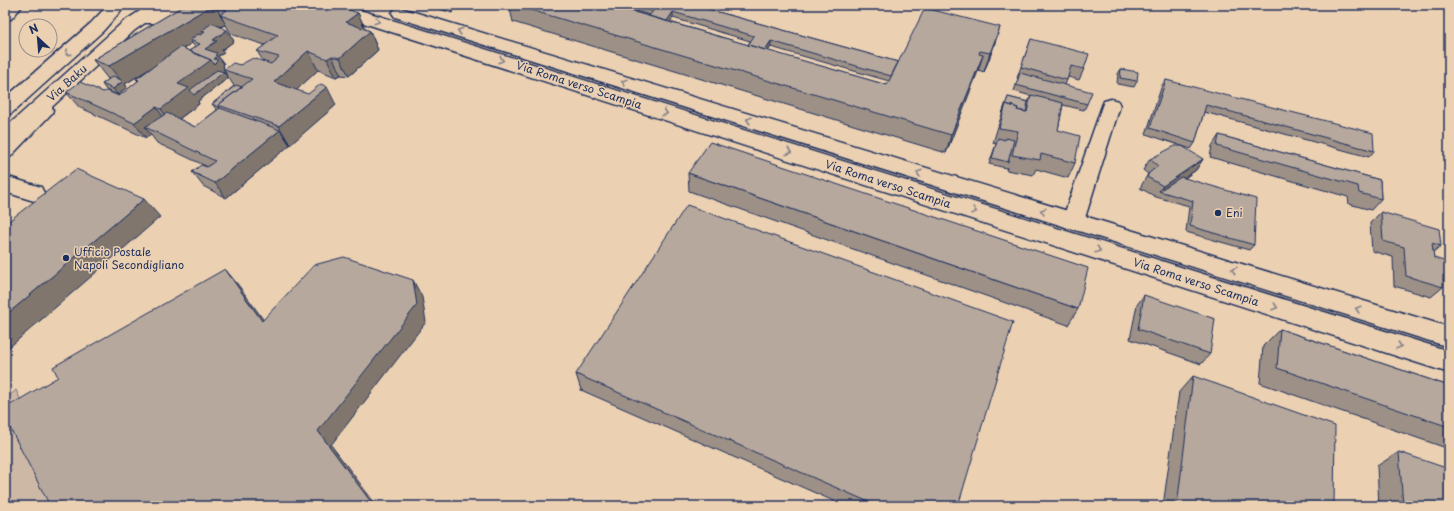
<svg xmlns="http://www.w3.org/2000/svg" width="1454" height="511" font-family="'Playpen Sans',sans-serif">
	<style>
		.green { fill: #cdb8a6; stroke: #747482 }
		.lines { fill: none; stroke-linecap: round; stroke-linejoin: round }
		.service-casing { stroke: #1b2f5e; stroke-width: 3 }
		.pedestrian-casing { stroke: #1b2f5e; stroke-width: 3 }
		.minor-casing { stroke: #1b2f5e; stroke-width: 3 }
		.secondary-casing { stroke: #1b2f5e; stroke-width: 3 }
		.primary-casing { stroke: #1b2f5e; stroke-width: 3 }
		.service { fill: #ebd0b2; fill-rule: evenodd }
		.pedestrian { fill: #ebd0b2; fill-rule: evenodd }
		.minor { fill: #ebd0b2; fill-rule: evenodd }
		.secondary { fill: #ebd0b2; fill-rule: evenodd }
		.primary { fill: #ebd0b2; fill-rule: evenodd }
		.wall { fill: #9d9087; stroke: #1b2f5e; fill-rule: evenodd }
		.shaded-wall { fill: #80766e; stroke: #1b2f5e }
		.building { fill: #b7a89d; stroke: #1b2f5e }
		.oneway { stroke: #838088 }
		.poi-dot { fill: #1b2f5e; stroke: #ebd0b2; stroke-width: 1.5 }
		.labels { text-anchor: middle; stroke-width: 3; stroke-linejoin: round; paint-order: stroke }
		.street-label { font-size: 11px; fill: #1b2f5e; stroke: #ebd0b2 }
		.poi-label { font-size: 11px; fill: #1b2f5e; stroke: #ebd0b2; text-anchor: start }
	</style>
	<rect width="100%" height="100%" fill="#ebd0b2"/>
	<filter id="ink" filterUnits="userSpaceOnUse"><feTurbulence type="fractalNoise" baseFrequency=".025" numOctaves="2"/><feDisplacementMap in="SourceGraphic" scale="8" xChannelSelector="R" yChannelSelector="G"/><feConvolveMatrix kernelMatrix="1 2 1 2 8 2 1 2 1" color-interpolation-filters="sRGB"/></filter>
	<g filter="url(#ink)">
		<!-- green -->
		<path class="green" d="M16 390 70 506H5V400Z"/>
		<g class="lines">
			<defs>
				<path id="service" d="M47 106 52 107 53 110 52 113 10 157 5 159V146L42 107Z"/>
				<path id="pedestrian" d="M5 176 41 187 44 193 41 199 34 201 5 192Z"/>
				<path id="minor" d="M5 5H23L11 19 5 20Z
					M1111 99 1118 101 1120 106 1084 221 1081 227 1073 229 1065 227 1062 221 1102 106 1104 101Z"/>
				<path id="secondary" d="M108 5H126L103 31 12 113 5 115V98L91 23Z
					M149 5H195L193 9 155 23H145L135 30 12 144 5 146V128L123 22Z"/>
				<path id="primary" d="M318 5H344L1449 351V373L320 9Z
					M401 8 1449 327V347L395 17 392 13 395 9Z"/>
			</defs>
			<!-- service casing -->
			<use href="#service" class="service-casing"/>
			<!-- pedestrian casing -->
			<use href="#pedestrian" class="pedestrian-casing"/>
			<!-- minor casing -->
			<use href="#minor" class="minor-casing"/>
			<!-- secondary casing -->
			<use href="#secondary" class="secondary-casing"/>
			<!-- primary casing -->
			<use href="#primary" class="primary-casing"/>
			<!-- service -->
			<use href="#service" class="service"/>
			<!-- pedestrian -->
			<use href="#pedestrian" class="pedestrian"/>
			<!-- minor -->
			<use href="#minor" class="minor"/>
			<!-- secondary -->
			<use href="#secondary" class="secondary"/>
			<!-- primary -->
			<use href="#primary" class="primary"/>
		</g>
		<!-- wall -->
		<path class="wall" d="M185 5 358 13 365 29 370 31 378 50 349 76 341 75 336 77 318 70 296 90 336 105 226 198 203 186 192 172 208 167 157 143 151 135 146 138 79 107 66 92H103L119 96 138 81 136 79 152 68 125 84 127 87 118 95 106 90 102 84 109 79H108L93 60ZM226 25 231 34 265 45 257 51 263 61 240 65 224 69 223 68 224 67 223 65 224 64 218 56 224 53 222 50 234 41 220 27ZM192 43 195 47 189 51 183 48ZM224 72H225L234 86 212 104 217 110 195 127 179 119 199 104 198 101 228 78Z
			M427 5H460L452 13Z
			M509 5H610L649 16 650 15 613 5H693L898 62 994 46 984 72 978 70 946 153 513 22ZM673 18 750 41 748 45 670 22ZM771 47 889 81 887 85 768 51Z
			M1031 39 1084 69 1079 80 1068 77 1065 85 1087 104 1084 110 1063 105 1058 130 1075 163 1068 178 1036 169 1033 175 1006 170 1007 167 1006 168 989 164 996 144 993 143 1000 120 1008 97 1028 102 1031 96 1014 91 1018 79 1017 78Z
			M1121 69 1137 81 1134 87 1117 84 1118 74Z
			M1166 80 1374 151 1369 157 1204 112 1195 143 1191 149 1146 134 1162 85Z
			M1219 135 1380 180 1381 199 1371 210 1349 204 1348 197 1210 157 1212 146Z
			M1150 159H1203L1196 170 1185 178 1254 245 1249 250 1186 232 1189 206 1156 197 1140 188 1148 174 1143 170Z
			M688 173 1078 309 1068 325 689 191Z
			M1381 212 1441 246 1433 252 1434 258 1448 276 1443 281V287L1431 297 1394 286 1393 257 1372 251 1370 223Z
			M1144 295 1210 354 1201 364 1130 339 1137 305Z
			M1280 329 1449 386V449L1260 383 1263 346Z
			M576 374 958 506H845L581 390Z
			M1193 376 1334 506H1163L1179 392Z
			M1399 452 1449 506H1379L1377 466Z"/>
		<!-- shaded-wall -->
		<path class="shaded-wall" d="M449 5H460L452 13Z
			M216 7 226 25 218 27 205 32 201 31 204 36 190 40 192 43 125 84 127 87 118 95 113 89 122 82 109 66 206 9Z
			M673 12V18L666 28V22Z
			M358 13 366 31 346 22Z
			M1000 27 994 46 984 72 990 53Z
			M227 30 234 41 222 50 224 53 218 56 224 64 223 65 224 67 223 68 225 72H224L228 78 198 101 199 104 172 124 161 109 178 84 205 49 213 40Z
			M370 31 378 50 349 76 340 58Z
			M771 41V47L764 56 765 51Z
			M308 51 318 70 285 101 274 82Z
			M983 55 977 74 946 153 951 135Z
			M332 56 341 75 336 77 327 59Z
			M327 87 336 105 290 145 279 126Z
			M156 107 167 122 145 127 151 135 146 138 134 123Z
			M280 130 290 145 226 198 215 183Z
			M1203 159 1196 170 1163 192 1159 191 1163 186Z
			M144 199 160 217 5 351V316Z
			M225 269 239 286 276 337 262 321Z
			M413 280 422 297 426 322 331 445 377 506H374L318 431Z"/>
		<!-- building -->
		<path class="building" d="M185 5H297L300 6 301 5H335L358 13 346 22 370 31 340 58 332 56 327 59 308 51 274 82 308 94 321 84 327 87 279 126 218 105 252 79 224 70 233 63 240 65 253 58 271 64 279 57 257 51 278 35 220 15 227 10 216 7 206 9 109 66 93 60Z
			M514 5H610L887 85 925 8 1000 27 990 53 980 51 979 54 983 55 951 135Z
			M633 5H693L898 62 891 76 771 41 765 50 748 45 754 36 673 12 667 21 649 16 653 11Z
			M212 23 227 30 213 40 217 41 205 49 217 53 215 55 217 56 214 59 218 60 214 64 211 60 189 51 200 44 190 40 198 34 201 35 205 32 201 31Z
			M1031 39 1089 54 1084 69 1071 66 1067 80 1021 67Z
			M180 47 211 60 178 84 189 88 161 109 156 107 134 123 66 92 80 82 103 92 107 91 119 96 139 80 136 79Z
			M1121 69 1138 72 1137 81 1120 78Z
			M217 70 224 72 194 95 190 90Z
			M1020 73 1092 92 1087 104 1016 85Z
			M113 76 123 81 113 89 102 84Z
			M1166 80 1373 133 1374 151 1206 105 1195 143 1150 128Z
			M236 85 242 87 218 105 220 108 280 130 215 183 192 172 201 165 207 167 215 161 145 127 167 113 195 127 220 108 212 104Z
			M1031 95 1063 103 1058 130 1080 136 1075 163 1041 154 1040 160 1012 155 1018 131 999 128 1006 104 1018 108 1017 110 1027 112Z
			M1008 97 1028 102 1026 112 1017 110 1018 108 1006 104 1002 114Z
			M1219 135 1380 180 1381 199 1359 193 1358 186 1217 146Z
			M998 138 1005 140 1006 138 1014 140 1008 162 992 158Z
			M710 142 1088 268 1078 309 688 173Z
			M1175 146H1182L1203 159 1163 186 1147 177 1149 173 1158 166 1150 159Z
			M76 169 144 199 5 316V224Z
			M1181 177 1256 199 1254 245 1190 226 1193 201 1159 191Z
			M687 205 1013 322 958 506H878L576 374Z
			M1381 212 1439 229 1441 246 1432 243 1434 258 1447 262 1448 276 1443 275V287L1406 276 1404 247 1383 241Z
			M344 257 413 280 417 305 318 431 374 506H50L5 418V408L58 377 53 367 225 269 262 321 314 265Z
			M1144 295 1215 319 1210 354 1138 329Z
			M1280 329 1449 386V427L1277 368Z
			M1193 376 1335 426 1334 506H1177Z
			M1399 452 1449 469V506H1403Z"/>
		<!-- one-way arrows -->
		<defs><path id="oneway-chevron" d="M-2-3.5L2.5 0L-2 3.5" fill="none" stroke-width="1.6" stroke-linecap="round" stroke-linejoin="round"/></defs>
		<g class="oneway">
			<use href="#oneway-chevron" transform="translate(377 21) rotate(18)"/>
			<use href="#oneway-chevron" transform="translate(460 31) rotate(-163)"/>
			<use href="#oneway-chevron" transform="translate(68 53) rotate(139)"/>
			<use href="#oneway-chevron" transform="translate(501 60) rotate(18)"/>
			<use href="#oneway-chevron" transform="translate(624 82) rotate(-163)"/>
			<use href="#oneway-chevron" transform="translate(665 113) rotate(18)"/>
			<use href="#oneway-chevron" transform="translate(749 120) rotate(-163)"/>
			<use href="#oneway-chevron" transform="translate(789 152) rotate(18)"/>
			<use href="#oneway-chevron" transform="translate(919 173) rotate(-163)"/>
			<use href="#oneway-chevron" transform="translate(974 211) rotate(18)"/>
			<use href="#oneway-chevron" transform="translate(1043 211) rotate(-163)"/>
			<use href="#oneway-chevron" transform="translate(1098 250) rotate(18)"/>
			<use href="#oneway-chevron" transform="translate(1234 270) rotate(-163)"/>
			<use href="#oneway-chevron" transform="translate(1275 307) rotate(18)"/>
			<use href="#oneway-chevron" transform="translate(1358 309) rotate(-163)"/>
			<use href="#oneway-chevron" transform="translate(1399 346) rotate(18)"/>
		</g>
	</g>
	<!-- markers -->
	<g class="poi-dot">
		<circle cx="1218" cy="213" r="4"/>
		<circle cx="66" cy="258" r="4"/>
	</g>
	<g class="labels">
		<!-- street labels -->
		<g class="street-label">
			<text transform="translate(67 83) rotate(-42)" y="4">Via Baku</text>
			<text transform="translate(579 85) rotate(18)" y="4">Via Roma verso Scampia</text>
			<text transform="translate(888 184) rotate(18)" y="4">Via Roma verso Scampia</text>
			<text transform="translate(1196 282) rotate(18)" y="4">Via Roma verso Scampia</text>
		</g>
		<!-- poi labels -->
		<g class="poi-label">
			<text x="1226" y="217">Eni</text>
			<text x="74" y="256">Ufficio Postale<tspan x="74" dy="13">Napoli Secondigliano</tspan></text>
		</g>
	</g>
	<!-- margin -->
	<rect width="1454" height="511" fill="none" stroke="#ebd0b2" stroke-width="20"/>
	<rect x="10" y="10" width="1434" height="491" fill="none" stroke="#1b2f5e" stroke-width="1.5" filter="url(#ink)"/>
	<!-- north arrow -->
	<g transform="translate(38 38) rotate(334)"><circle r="19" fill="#ebd0b2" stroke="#989090"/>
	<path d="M0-3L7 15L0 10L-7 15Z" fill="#1b2f5e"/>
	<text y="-6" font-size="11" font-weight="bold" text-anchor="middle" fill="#1b2f5e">N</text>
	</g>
</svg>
